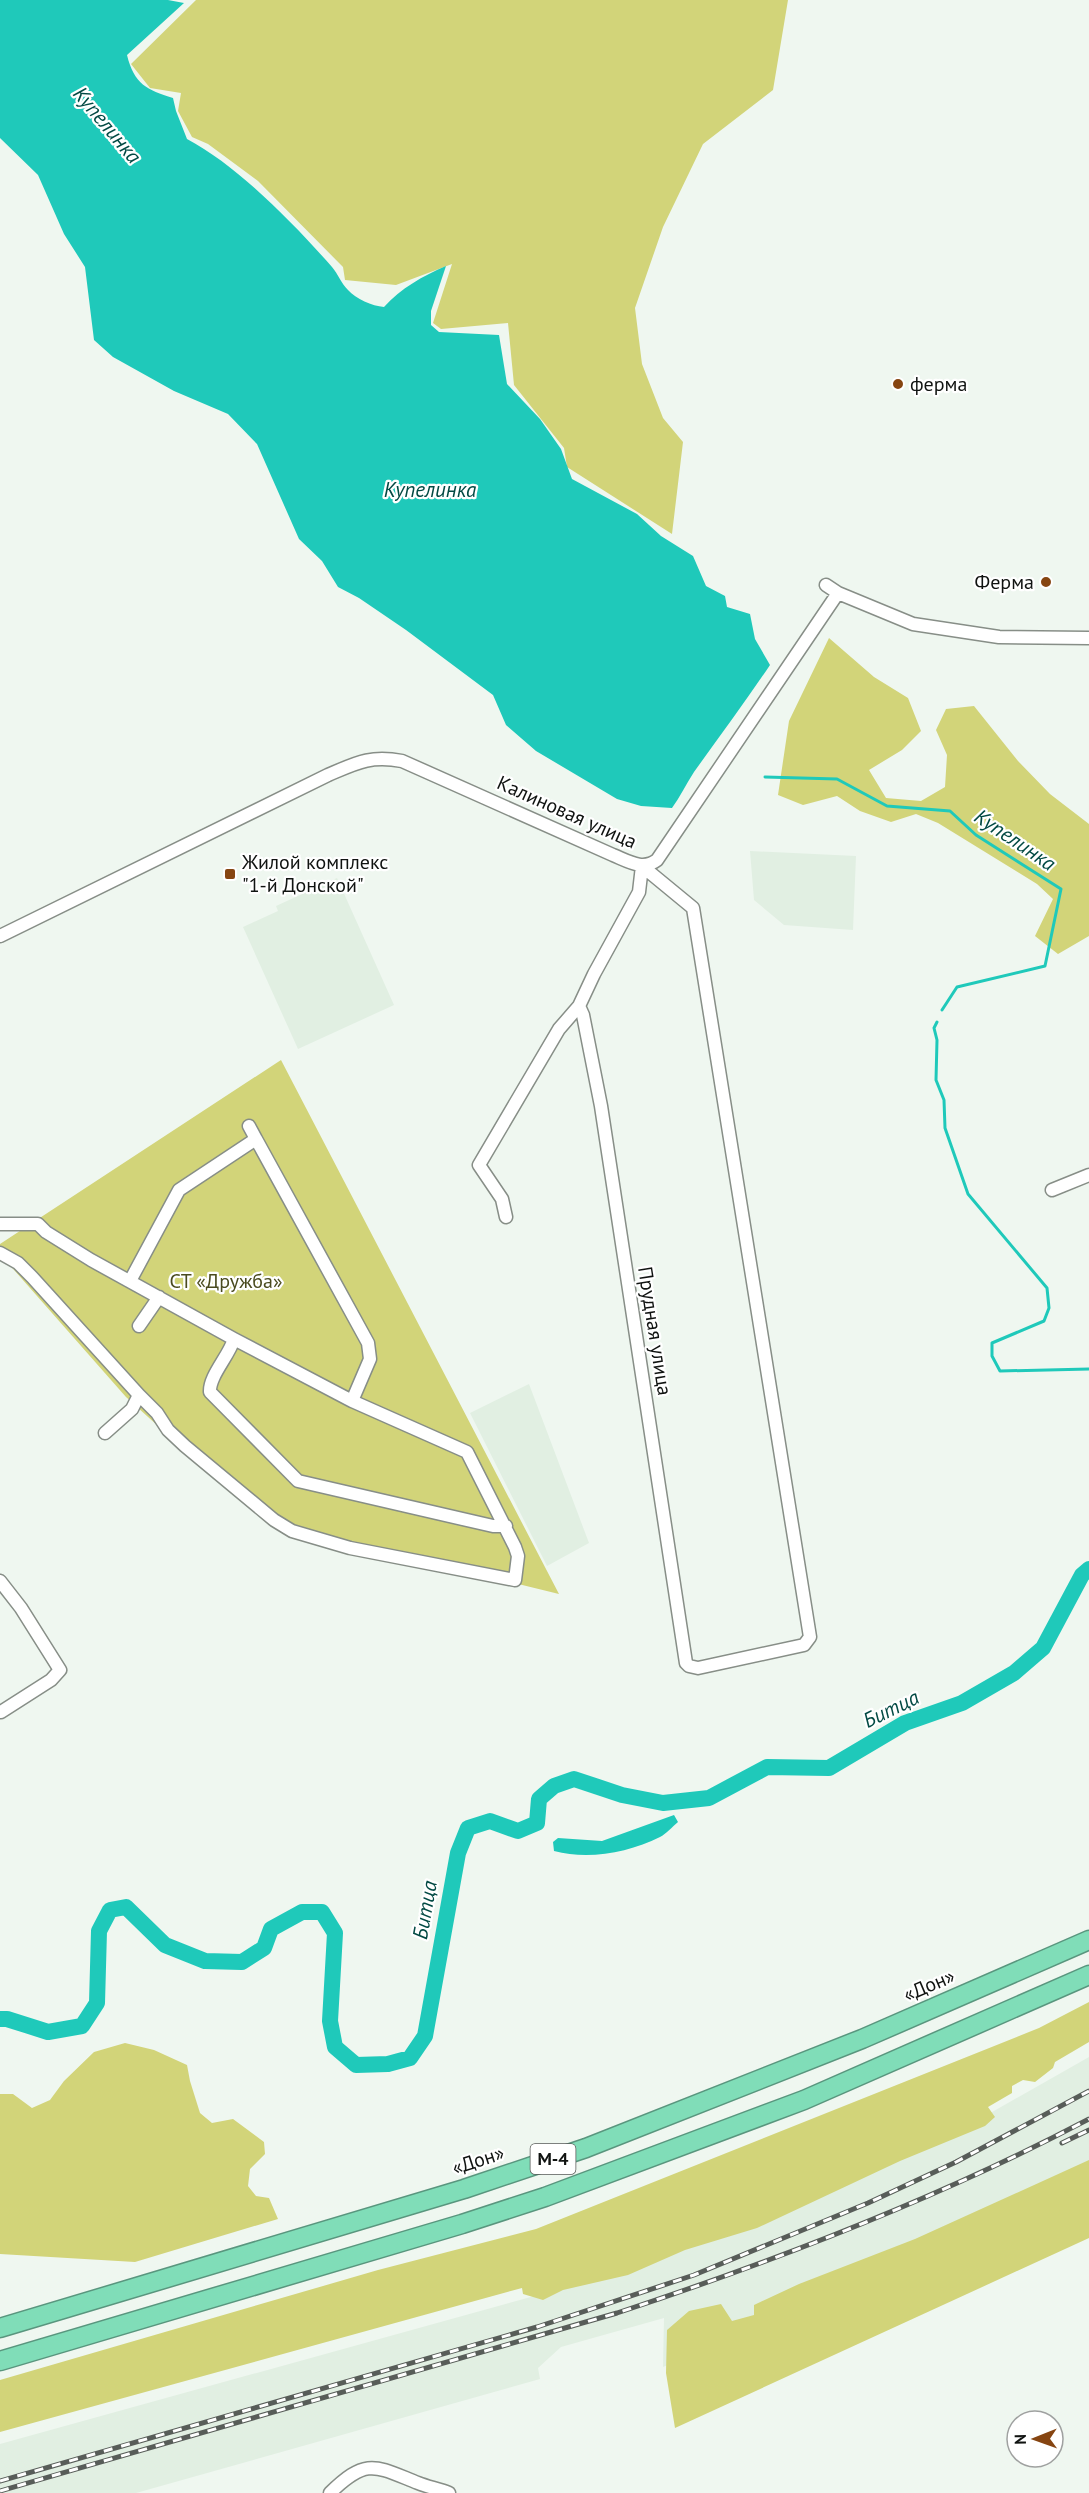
<svg xmlns="http://www.w3.org/2000/svg" width="1089" height="2493" font-family="'PT Sans',sans-serif">
	<style>
		.built { fill: #e1efe2 }
		.green { fill: #d2d479 }
		.water { fill: #1fc9ba }
		.lines { fill: none; stroke-linecap: round; stroke-linejoin: round }
		.stream { stroke: #1fc9ba; stroke-width: 3 }
		.river { stroke: #1fc9ba; stroke-width: 16 }
		.minor-casing { stroke: #878e87; stroke-width: 15 }
		.highway-casing { stroke: #59967e; stroke-width: 21 }
		.minor { stroke: #fff; stroke-width: 12 }
		.highway { stroke: #80ddb8; stroke-width: 18 }
		.rail-casing { stroke: #585d59; stroke-width: 5 }
		.rail { stroke: #fff; stroke-width: 3; stroke-dasharray: 9; stroke-linecap: butt }
		.poi-dot { fill: #864511; stroke: #fff; stroke-width: 2 }
		.labels { text-anchor: middle; stroke-width: 4.5; stroke-linejoin: round; paint-order: stroke }
		.shield { fill: #fff; stroke: #585a58; stroke-width: 1.5 }
		.shield-label { font-size: 18px; font-weight: bold; fill: #101311 }
		.poi-label { font-size: 20px; fill: #101311; stroke: #fff; text-anchor: start }
		.street-label { font-size: 20px; fill: #101311; stroke: #fff }
		.park-label { font-size: 20px; fill: #4a4b1f; stroke: #fff }
		.water-label { font-size: 21px; font-style: italic; fill: #034a44; stroke: #fff }
	</style>
	<rect width="100%" height="100%" fill="#eff7f0"/>
	<!-- built -->
	<path class="built" d="M750 851 856 856 853 930 784 925 754 900Z
		M337 878 394 1005 298 1049 243 927 278 911 276 906Z
		M529 1384 589 1543 547 1566 470 1413Z
		M1089 2057V2182L986 2235 663 2367 664 2318 561 2347 538 2368 540 2379 136 2493H0V2444L549 2292 950 2136Z"/>
	<!-- green -->
	<path class="green" d="M196 0H788L773 90 703 144 663 227 635 308 642 364 663 418 683 442 672 534 567 467 564 448 514 385 508 323 441 329 433 323 452 264 396 285 345 280 343 267 258 181 208 144 192 137 178 111 181 93 150 88 131 64Z
		M829 638 874 677 908 698 921 731 902 750 869 770 886 798 921 801 945 787 947 755 936 730 946 709 974 706 1018 761 1050 794 1089 824V936L1058 954 1035 936 1053 899 1037 884 938 823 916 814 891 822 860 811 837 796 803 805 778 795 789 721Z
		M281 1060 559 1594 294 1529 191 1456 126 1397 0 1254V1244Z
		M1089 2002V2042L1055 2062 1053 2068 1035 2082 1023 2080 1012 2086V2093L988 2107 995 2117 985 2126 900 2161 757 2228 685 2250 628 2275 563 2290 543 2300 523 2294 522 2288 0 2432V2380L378 2270 536 2229 1039 2028Z
		M125 2043 154 2050 187 2065 190 2081 200 2113 212 2123 233 2119 264 2142 265 2154 250 2169 248 2186 256 2196 269 2198 278 2219 135 2262 0 2254V2094H13L32 2108 50 2100 64 2081 94 2052Z
		M1089 2160V2238L675 2428 666 2373 667 2330 689 2311 721 2304 732 2321 754 2315V2305L799 2284 915 2239Z"/>
	<!-- water -->
	<path class="water" d="M0 0H168L184 3 127 55C134 84 147 90 173 98L176 111 187 139C237 165 295 225 332 267 338 274 341 283 348 290 356 299 372 306 384 307 401 288 423 276 446 266L431 311V325L439 332 499 335 507 384 540 419 561 449 572 479 637 514 661 536 693 556 706 586 725 596 727 607 750 614 755 639 770 665C745 702 719 737 694 772 686 784 680 797 672 808L641 806 617 799 536 751 506 725 493 695 406 630 359 598 338 587 322 561 299 539 257 444 228 414 174 391 113 357 94 340 85 267 64 234 38 175 0 138Z
		M674 1815 678 1822C672 1827 666 1834 660 1837 628 1853 588 1860 554 1851L553 1842 558 1838 602 1841Z"/>
	<g class="lines">
		<!-- stream -->
		<path class="stream" d="M765 777 837 779 887 806 950 811 976 835 1061 889 1045 966 957 987 942 1010
			M937 1022 934 1028 937 1040 936 1080 944 1100 945 1128 968 1194 1047 1288 1049 1308 1044 1321 992 1343V1356L1000 1371 1089 1369"/>
		<!-- river -->
		<path class="river" d="M0 2019H7L48 2032 82 2026 97 2003 99 1931 110 1910 126 1907 165 1945 205 1961 242 1962 264 1948 271 1929 302 1912H322L335 1933 330 2021 335 2047 356 2065 388 2064 410 2058 425 2036 458 1853 468 1828 490 1821 518 1831 537 1823 539 1799 554 1786 574 1779 622 1795 663 1803 709 1798 767 1767 829 1768 905 1723 962 1703 1014 1673 1043 1648 1082 1575 1089 1569"/>
		<defs>
			<path id="minor" d="M826 585 838 593
				M0 936 328 775C356 763 370 755 402 761L613 855C628 861 643 871 657 860L838 593 913 624 999 637 1089 638
				M579 1006 583 1015 601 1106 686 1663 689 1666 698 1668 804 1645 810 1637 693 908 642 866
				M256 1139 368 1343 370 1359 352 1401
				M1052 1190 1089 1175
				M506 1217 502 1199 479 1165 559 1029 579 1006 594 974 639 892 642 866
				M0 1224H38L46 1232 91 1260 234 1339 352 1401 467 1452 515 1547 518 1556 515 1580 350 1548 292 1531 274 1520 185 1446 168 1430 157 1413 139 1395 132 1409 105 1433
				M0 1253 18 1263 32 1277 139 1395
				M130 1281 179 1190 256 1139 249 1126
				M139 1326 159 1297
				M234 1339C229 1356 209 1376 210 1392L298 1481 493 1526H506
				M0 1581 21 1608 60 1670 51 1680 1 1712
				M330 2493C367 2457 375 2466 418 2483 428 2487 439 2489 449 2493"/>
			<path id="highway" d="M0 2328 464 2189 586 2148 862 2039 1089 1940
				M0 2361 462 2224 545 2197 804 2100 1089 1975"/>
		</defs>
		<!-- minor casing -->
		<use href="#minor" class="minor-casing"/>
		<!-- highway casing -->
		<use href="#highway" class="highway-casing"/>
		<!-- minor -->
		<use href="#minor" class="minor"/>
		<!-- highway -->
		<use href="#highway" class="highway"/>
		<defs>
			<path id="rail" d="M1062 2143 1089 2130
				M0 2481 537 2327 694 2275 868 2203 956 2162 1089 2091
				M0 2491 617 2313C778 2260 939 2198 1089 2119"/>
		</defs>
		<!-- rail casing -->
		<use href="#rail" class="rail-casing"/>
		<!-- rail -->
		<use href="#rail" class="rail"/>
	</g>
	<!-- markers -->
	<g class="poi-dot">
		<circle cx="898" cy="384" r="6"/>
		<circle cx="1046" cy="582" r="6"/>
		<rect x="224" y="868" width="12" height="12" rx="3"/>
	</g>
	<g class="labels">
		<!-- shield labels -->
		<rect class="shield" x="530.5" y="2144" width="45" height="30" rx="4.5"/>
		<g class="shield-label">
			<text x="553" y="2165">М-4</text>
		</g>
		<!-- poi labels -->
		<g class="poi-label">
			<text x="910" y="391">ферма</text>
			<text x="1034" y="589" text-anchor="end">Ферма</text>
			<text x="242" y="869">Жилой комплекс<tspan x="242" dy="23">"1-й Донской"</tspan></text>
		</g>
		<!-- street labels -->
		<g class="street-label">
			<text transform="translate(567 812) rotate(24)" y="7">Калиновая улица</text>
			<text transform="translate(655 1331) rotate(81)" y="7">Прудная улица</text>
			<text transform="translate(929 1985) rotate(-23)" y="7">«Дон»</text>
			<text transform="translate(478 2160) rotate(-18)" y="7">«Дон»</text>
		</g>
		<!-- park labels -->
		<g class="park-label">
			<text x="226" y="1288">СТ «Дружба»</text>
		</g>
		<!-- water labels -->
		<g class="water-label">
			<text transform="translate(107 125) rotate(50)" y="7">Купелинка</text>
			<text x="430" y="497">Купелинка</text>
			<text transform="translate(1015 840) rotate(34)" y="7">Купелинка</text>
			<text transform="translate(891 1709) rotate(-26)" y="7">Битца</text>
			<text transform="translate(425 1910) rotate(-80)" y="7">Битца</text>
		</g>
	</g>
	<!-- north arrow -->
	<g transform="translate(1035 2439) rotate(269)"><circle r="28" fill="#ffffff" stroke="#9fa1a0" stroke-width="1.5"/>
	<path d="M0-4.5L10 22L0 15L-10 22Z" fill="#864511"/>
	<text y="-9" font-size="16" font-weight="bold" text-anchor="middle" fill="#101311">N</text>
	</g>
</svg>
